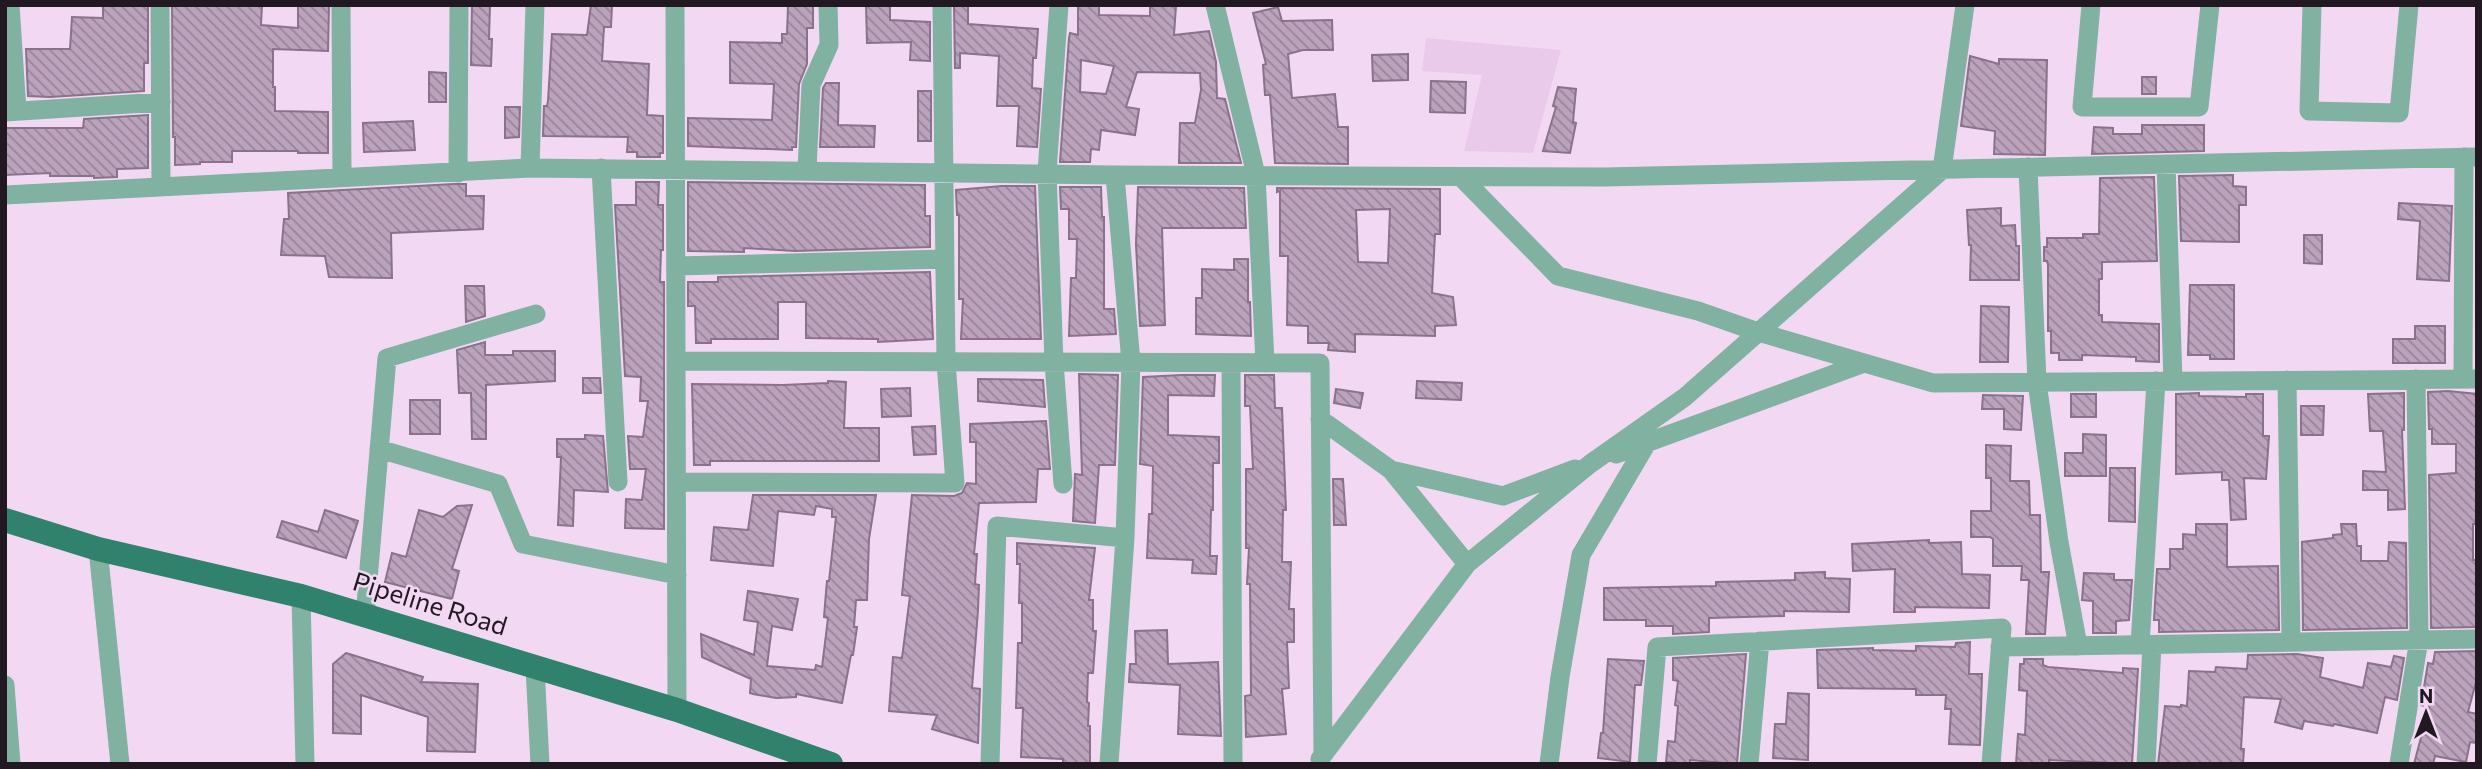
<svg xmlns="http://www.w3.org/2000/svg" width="2482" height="769" font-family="Commissioner,sans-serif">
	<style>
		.built { fill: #eacaeb }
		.building { fill: url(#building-back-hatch); stroke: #8a728b; stroke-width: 2; fill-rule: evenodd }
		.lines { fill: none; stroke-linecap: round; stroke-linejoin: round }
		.minor { stroke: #80b1a1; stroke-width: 19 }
		.major { stroke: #30826c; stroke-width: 24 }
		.labels { text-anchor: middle; stroke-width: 5; stroke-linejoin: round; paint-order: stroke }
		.street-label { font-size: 26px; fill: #221822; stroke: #f3d8f4 }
	</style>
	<defs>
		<pattern id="building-back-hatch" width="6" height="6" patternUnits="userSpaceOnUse" patternTransform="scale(1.75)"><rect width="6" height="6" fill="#bca3bd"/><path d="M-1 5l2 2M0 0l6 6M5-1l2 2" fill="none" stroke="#988499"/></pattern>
	</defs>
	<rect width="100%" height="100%" fill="#f3d8f4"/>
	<!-- built -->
	<path class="built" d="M1426 38 1561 50 1533 153 1464 151 1482 75 1422 71Z"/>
	<!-- building -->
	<path class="building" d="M103 5H148V63H144V91L50 97 28 96 26 49H70L72 17 103 18Z
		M172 5H262L261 25 298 28V5H329L328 51 273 49V87H275V111L328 112V153H298V151H232V162H200V164L175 165V137H173Z
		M472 5H490L489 39H492L491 66 471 65Z
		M591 5H612L611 27H604L602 61 649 64 647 115 663 116V153H660V157H637V152H627L628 137 543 136 544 106H547L548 101 552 34 587 35Z
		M788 5H813V28H807V64L799 84 796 147H792V150L688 146V118L772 120 774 84 730 83V42L782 43V34H787Z
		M866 5H890V20L930 22V61L910 60 911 42 867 43Z
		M954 5H968V24L1038 29 1036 58H1033L1032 88 1041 89 1037 147 1017 146 1019 106H997L999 56 960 53V68H955Z
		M1150 5 1176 6 1174 35 1209 31 1216 62 1217 98 1225 99 1241 163H1179L1180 123H1195L1201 90 1200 73 1137 72 1126 107 1139 109 1135 135 1101 130 1099 150 1091 149 1090 162H1060L1069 38 1070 33 1078 35V6H1099V15L1150 16ZM1081 60 1114 66 1106 94 1080 92Z
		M1278 7 1282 21 1332 20 1333 50H1303L1288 54 1292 98 1335 94 1338 127H1348V164L1275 163 1270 95H1265L1263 65 1266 64 1253 13Z
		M1408 54V80L1373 81 1372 55Z
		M1970 56 1999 64V59L2047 60 2045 155 1994 154 1995 131 1961 126Z
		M429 72 446 73V102H429Z
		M2142 77H2156V94H2142Z
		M1431 81 1466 82 1465 113 1430 112Z
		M826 83H839L838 125 875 126 874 147H820L823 88Z
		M1558 87 1576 89 1573 122 1576 123 1570 153 1543 151 1556 107 1553 106Z
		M918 91H931V141H918Z
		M505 107H520L519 137 505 138Z
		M148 115V168L117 169V177L94 178V176H50V173L5 175V128H83L84 119Z
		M413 121 415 150 364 152 363 123Z
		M2142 125H2204V151L2092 154 2094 127 2113 128V134H2142Z
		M2233 175V186L2246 187V205H2239V242L2181 241 2179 176Z
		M2154 177 2157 261 2102 262V279H2099V315H2102V322L2159 324V362L2136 361V357L2082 355V360H2059V353H2051V331H2048V265L2047 261H2044V247H2047V238H2083V234H2099L2100 178Z
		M636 182H659L658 205H663V250H661L660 282H664V529L625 528 626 499 642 500 646 469H630L628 436 643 437 648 401H640L641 377 625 376 615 205H636Z
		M688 182 925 185V216H930V247L795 251 744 248V252L688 251Z
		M454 184H466V196H484L483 229 391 233 392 278 329 277 325 256 281 255 284 219H289L288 193Z
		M1002 186H1035L1041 339H961L963 299H959V215H957L956 190Z
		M1060 187H1101L1102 217H1104V309H1114L1116 334 1069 336 1071 278H1076L1077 239H1069V209H1061Z
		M1138 187 1244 188 1246 228H1162L1165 325 1140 326 1136 244Z
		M1277 188 1440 189V234H1435L1432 293 1453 297 1456 325 1435 326V336L1355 334V352L1328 350 1329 343H1308V326L1287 325 1288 256H1280V191L1277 192ZM1390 209 1388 263 1358 262 1356 210Z
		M2399 203 2452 206 2449 281 2417 279 2420 221 2398 219Z
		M2001 208V226L2015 225 2016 246H2019V280H1970L1971 245H1969L1967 210Z
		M2304 235H2322V264L2304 263Z
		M1234 259H1248V302H1250L1251 336 1196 334V298H1202V269L1234 270Z
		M930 272 933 339 878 342V339L806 338V302H778V339H711V343H696L695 306H688V282H718V277Z
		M2190 285H2234V359H2210V355H2188Z
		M465 286H484L485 316 466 322Z
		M1981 306 2009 307 2008 362H1980Z
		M2415 326H2445V363H2393V339H2415Z
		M485 342V355H513V351H555V381L486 385V439H472L471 393H459L457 350Z
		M1079 374 1118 375 1115 465H1099L1095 523 1073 521 1075 474 1082 475Z
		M1182 375H1215L1214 396 1168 395V435L1219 437V463H1213V510H1211L1210 556H1217L1216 574 1192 573 1193 560 1147 558 1149 514H1152L1153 466 1140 464 1143 377Z
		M1245 375H1274L1275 408H1282L1286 510H1283L1282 562H1291L1289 609H1294V642H1287L1289 688 1282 689 1286 734 1246 737 1245 696 1251 695 1250 584H1247L1249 548H1246V469H1253L1250 406H1245Z
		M583 378H600L601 393H583Z
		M978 379 1043 380 1045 407 978 401Z
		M828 381 846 382 844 428H879V461H710V465H694L692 384 783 385 828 383Z
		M1417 381 1462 383 1461 400 1416 398Z
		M910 388 911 416 882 417 881 389Z
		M1336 389 1363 393 1360 408 1334 403Z
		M2448 391 2477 394V524H2473V560H2477V627L2431 628 2429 475 2456 473V444H2432V429H2429L2428 392Z
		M2199 393V396L2246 397V394H2263V436H2269L2266 479 2244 478 2246 519 2231 520 2229 480H2222V472L2176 474V394Z
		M2404 393V430H2402L2405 509 2388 510V490H2363V471L2386 472 2383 431H2370L2368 394Z
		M2071 394H2096V417H2071Z
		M1983 395 2023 396 2021 430 2004 429V409H1982Z
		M410 400H440V434H410Z
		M2301 406H2324L2323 435H2301Z
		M1046 421 1050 469H1038L1036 502 979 503 974 554H977L975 584 979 585 978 610 972 688 980 689 978 743 932 729 937 715 889 711 893 657 902 658 910 596 902 595 912 495 954 496 962 493 967 483 976 484V442H970V424Z
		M935 426 936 454 914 455 912 427Z
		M2083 434 2106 435V476H2065V453H2083Z
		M585 435 603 436 608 492 574 490 573 526 558 525 561 457H557V439H585Z
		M1986 445 2011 446 2010 481H2029L2030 515H2040L2041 572H2049L2045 634H2026L2029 580H2021L2022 566H1993V539L1990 537H1971V511H1991V478H1986Z
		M2110 468H2135V522L2109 521Z
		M1333 479H1343L1346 525H1334Z
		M753 495H876L869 539 867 600H856L854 627H857L853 655H851L842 703 796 694V697L776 698 753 694 750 693 751 679 702 657 701 634 754 655 758 622 744 620 748 591 798 599 792 630 772 626 767 666 815 670 816 665 822 667 828 618 824 617 826 592 827 581H829L836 517H832V509L816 506 814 515 778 511 773 566 711 560 714 527 748 530Z
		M472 505 452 569 459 571 452 599 385 582 392 553 406 557 419 510 443 517 457 506Z
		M325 510 358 521 346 558 277 537 282 521 318 532Z
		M2196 524H2227V567L2278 566 2279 630 2159 632V620H2154L2157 569H2170V549H2183V534L2196 535Z
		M2341 524H2356L2357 546H2361V561H2388L2389 542 2406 543 2407 628 2303 630 2302 542 2333 538V535L2342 534Z
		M1929 540V543L1961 542 1962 574 1990 575 1989 608 1915 607V612H1894L1895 569 1853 571 1852 544Z
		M1017 543 1095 548 1089 600H1093V631H1096L1093 673H1088L1087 702 1089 703 1088 726H1090V764H1063V759L1021 757 1023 708H1016L1018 643H1022V603H1019L1020 564H1017Z
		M1825 572V578L1850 579 1849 612 1784 611V616L1709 618V632L1673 634V626H1646V620H1604V588L1716 586V582L1795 580V573Z
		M2084 573 2114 574V580H2132L2129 620 2116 621V633H2093V601L2082 600Z
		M1167 630 1168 664 1218 662 1221 736 1178 734 1180 685 1129 682 1130 664H1136L1135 631Z
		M1970 642 1969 674H1982L1980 745 1949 744 1951 709H1945L1946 695H1916V689L1818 688 1817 650 1873 648V650L1916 651V646L1955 647 1956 643Z
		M2477 651V678L2468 712 2477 714V743L2470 742 2466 762 2435 756 2433 764H2414L2429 707 2421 705 2428 663 2433 664 2435 652Z
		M346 653 423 677 421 682 478 684 475 752 427 751 428 717 361 695V734L333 733V664Z
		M1746 654 1737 764 1690 760V764L1666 762 1668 741 1675 742 1678 706 1675 705 1678 681 1673 680V658Z
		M2297 654 2323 658 2320 677 2363 688 2368 663 2391 667 2394 656 2404 658 2397 700 2385 697 2377 733 2334 724 2333 726 2304 721 2302 729 2275 722 2281 699 2244 697 2241 749H2244L2243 764H2158L2165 706 2181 707V705L2187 706 2189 671 2215 672 2216 667 2247 669 2248 655Z
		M1608 659 1644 661 1641 685H1635L1630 762 1598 758 1601 733H1603Z
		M2024 659H2043V665L2048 667 2123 673V668L2138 669 2132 764 2049 760V764H2016L2018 734 2025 735 2027 691 2019 690 2020 664H2024Z
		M1788 693 1809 694 1808 760 1773 758 1775 724H1786Z"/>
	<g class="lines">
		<!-- minor -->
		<path class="minor" d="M10 5 17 111
			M160 5 161 187
			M341 5 342 178
			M675 5 677 710
			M1059 5 1047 172 1054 362 1063 484
			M1215 5 1256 175 1265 363
			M2091 5 2082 107H2199L2210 5
			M2312 5 2309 111 2399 113 2409 5
			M5 112 161 102
			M2166 164 2173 381
			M2028 167 2037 382 2059 542 2078 646
			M530 168 535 5
			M601 168 618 482
			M807 170 811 85 829 45 828 5
			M458 173 459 5
			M1461 177 1558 276 1698 311 1758 332 1933 383 2477 379
			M5 195 530 168 1115 175 1605 177 2477 157
			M677 266 945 259
			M677 361 1320 363 1323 755
			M1231 363 1233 764
			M2463 379 2464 157
			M2287 380 2291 642
			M1320 419 1391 470 1503 496 1575 469
			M379 449 498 484 523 544 677 575
			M1616 454 1864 363
			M1391 470 1467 564
			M677 482 955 483 946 362 942 5
			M98 549 120 764
			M301 596 305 764
			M365 615 387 358 536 314
			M2140 645 2156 381
			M2000 647 2477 639
			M535 667 540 764
			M5 685 11 764
			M1320 759 1467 564 1590 464 1685 397 1942 170 1965 5
			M990 764 997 526 1125 538 1131 363 1115 175
			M1109 764 1125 538
			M1549 764 1560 677 1581 555 1647 443
			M1647 764 1657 647 2002 628 1991 764
			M1749 764 1760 641
			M2146 764 2152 645
			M2399 764 2419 639 2416 379"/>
		<!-- major -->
		<path class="major" d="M5 520 98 549 301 596 677 710 831 764"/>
	</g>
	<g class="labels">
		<!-- street labels -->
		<g class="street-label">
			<text transform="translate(430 604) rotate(17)" y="9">Pipeline Road</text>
		</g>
	</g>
	<!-- border -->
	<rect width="2482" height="769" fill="none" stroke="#221822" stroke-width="14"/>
	<!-- north arrow -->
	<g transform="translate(2426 713)" stroke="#f3d8f4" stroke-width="5" paint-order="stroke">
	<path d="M0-5L12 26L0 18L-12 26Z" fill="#221822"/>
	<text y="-10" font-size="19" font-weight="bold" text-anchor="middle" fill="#221822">N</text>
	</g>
</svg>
